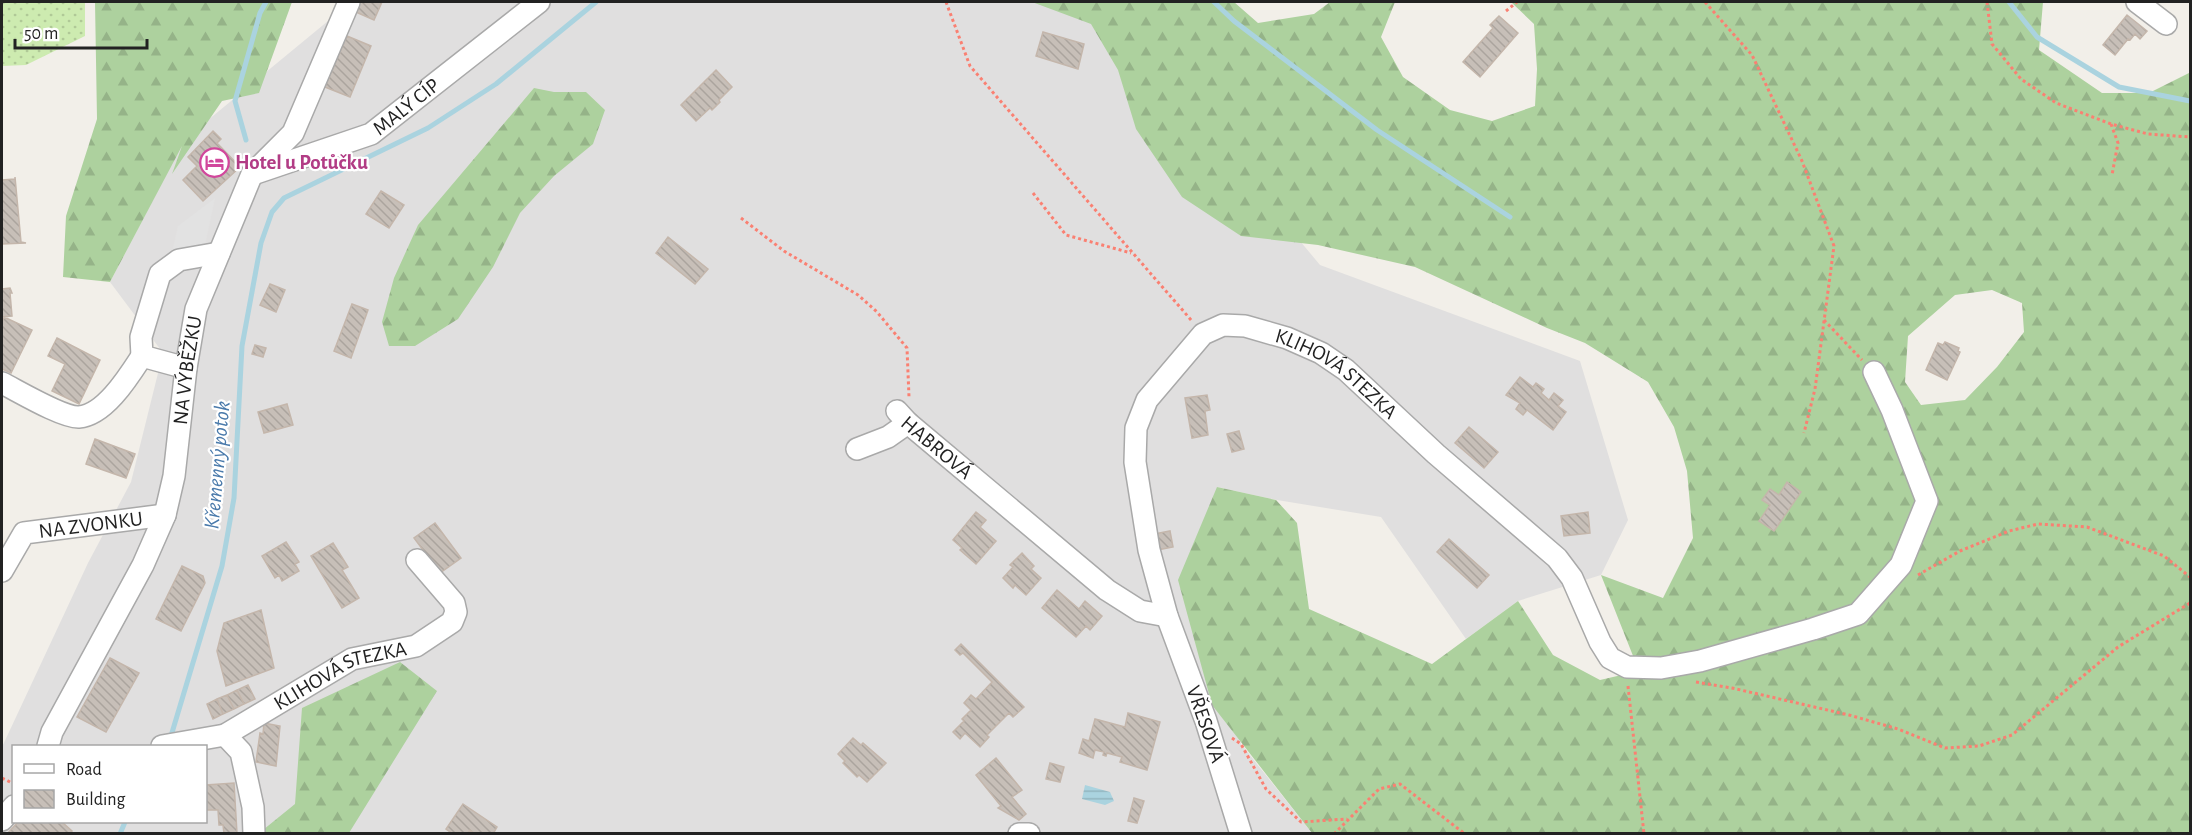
<svg xmlns="http://www.w3.org/2000/svg" width="2192" height="835" font-family="'Alegreya Sans',sans-serif">
	<style>
		.residential { fill: #e0dfdf; fill-rule: evenodd }
		.grass { fill: url(#grass-dots) }
		.forest { fill: url(#forest-firs); fill-rule: evenodd }
		.parking { fill: #e2e2e2 }
		.water { fill: url(#water-rules) }
		.lines { fill: none; stroke-linecap: round; stroke-linejoin: round }
		.stream { stroke: #aad3df; stroke-width: 5 }
		.building { fill: url(#building-back-hatch); stroke: #c4b6ab; stroke-width: 1.5 }
		.minor-casing { stroke: #a9a9a9; stroke-width: 24 }
		.path { stroke: #fa8072; stroke-width: 3; stroke-dasharray: 3 3; stroke-linecap: butt }
		.minor { stroke: #fff; stroke-width: 21 }
		.labels { text-anchor: middle; stroke-width: 4.5; stroke-linejoin: round; paint-order: stroke }
		.street-label { font-size: 21px; fill: #222; stroke: #fff }
		.hotel-label { font-size: 21px; font-weight: bold; fill: #b23c85; stroke: #fff; text-anchor: start }
		.water-label { font-size: 22px; font-style: italic; fill: #4a7aab; stroke: #fff }
	</style>
	<defs>
		<pattern id="grass-dots" width="8" height="8" patternUnits="userSpaceOnUse" patternTransform="scale(1.5)"><rect width="8" height="8" fill="#cdebb0"/><path d="M2 2h.1M6 6h.1" fill="none" stroke="#b0c997" stroke-width="1.8" stroke-linecap="round"/></pattern>
		<pattern id="forest-firs" width="22" height="20" patternUnits="userSpaceOnUse" patternTransform="scale(1.5)"><rect width="22" height="20" fill="#add19e"/><path d="M5 1l3.5 6h-7zM16 11l3.5 6h-7z" fill="#95b388"/></pattern>
		<pattern id="water-rules" width="6" height="5" patternUnits="userSpaceOnUse" patternTransform="scale(1.5)"><rect width="6" height="5" fill="#aad3df"/><path d="M0 2.5h6" fill="none" stroke="#92b5bf"/></pattern>
		<pattern id="building-back-hatch" width="6" height="6" patternUnits="userSpaceOnUse" patternTransform="scale(1.5)"><rect width="6" height="6" fill="#c7bfb8"/><path d="M-1 5l2 2M0 0l6 6M5-1l2 2" fill="none" stroke="#aba49e"/></pattern>
	</defs>
	<rect width="100%" height="100%" fill="#f2efe9"/>
	<!-- residential -->
	<path class="residential" d="M339 2H1101L1320 265 1580 361 1628 520 1601 575 1518 601 1466 639 1381 517 1277 500 1217 487 1241 744 1312 833 2 834V747L88 563 131 482 163 353 110 282 185 139 328 21ZM14 746H206V822H14Z"/>
	<!-- grass -->
	<path class="grass" d="M2 2H85V36L26 65 2 66Z"/>
	<!-- forest -->
	<path class="forest" d="M95 2H292L259 93 222 101 172 174 182 146 110 282 63 277 66 216 97 119Z
		M1032 2H1234L1258 23 1314 14 1330 2H1395L1381 37 1403 77 1450 110 1492 121 1535 106 1537 69 1534 24 1511 2H2043L2039 50 2102 93H2149L2189 73 2190 59V833H1312L1212 705 1178 580 1217 487 1276 500 1297 523 1309 609 1432 664 1518 601 1553 655 1600 680 1639 671 1601 575 1663 598 1693 538 1687 471 1674 427 1648 382 1585 343 1547 328 1415 267 1318 245 1241 236 1182 197 1136 129 1118 70 1091 24ZM1992 290 2022 303 2024 332 1997 367 1965 400 1921 405 1905 382 1908 336 1955 295Z
		M534 88 554 92H586L605 110 593 144 554 176 520 213 493 267 458 319 415 346H389L382 322 394 278 418 225Z
		M400 662 437 691 349 833 258 834 295 804 302 708Z"/>
	<!-- parking -->
	<path class="parking" d="M215 198 201 264 170 262 178 226Z"/>
	<!-- water -->
	<path class="water" d="M1085 785 1110 792 1114 801 1105 805 1082 799Z"/>
	<g class="lines">
		<!-- stream -->
		<path class="stream" d="M1214 2 1234 21 1377 130 1510 217
			M2009 2 2037 37 2119 87 2190 101
			M246 140 235 101 260 13 266 2
			M171 736 222 566 234 498 242 346 261 243 272 212 284 198 428 128 496 84 596 2
			M120 834 125 822"/>
	</g>
	<!-- building -->
	<path class="building" d="M360 2H382L374 20 356 12Z
		M2127 15 2147 31 2140 39 2135 34 2130 40 2128 39 2115 55 2103 45Z
		M1499 16 1518 33 1480 77 1463 62 1493 28 1490 25Z
		M1043 32 1084 44 1078 69 1036 56Z
		M347 36 371 46 350 97 325 87Z
		M716 70 732 87 719 100 720 102 712 110 710 108 696 121 681 105Z
		M213 131 221 139 217 143 240 167 203 201 183 180 197 166 188 157Z
		M15 177 21 242 26 243 2 244V180L15 179Z
		M381 191 404 205 389 228 366 214Z
		M668 237 708 269 695 284 656 253Z
		M270 284 285 290 276 312 260 305Z
		M10 288 12 293H10L12 316 2 317V289Z
		M352 304 368 310 351 358 334 351Z
		M4 317 32 330 11 373 2 369V322Z
		M57 338 100 360 79 404 52 391 65 364 48 356Z
		M1945 342 1959 348 1958 351 1960 352 1947 380 1926 370 1938 343 1943 345Z
		M255 345 266 348 263 357 252 354Z
		M1520 377 1533 387 1536 383 1544 389 1541 393 1549 400 1554 393 1563 400 1558 406 1566 412 1553 430 1527 410 1523 415 1516 409 1520 403 1506 395Z
		M1207 395 1210 410 1205 411 1208 435 1192 438 1185 398Z
		M287 404 293 425 264 433 258 412Z
		M1469 427 1498 452 1484 468 1455 443Z
		M1239 431 1244 449 1232 452 1227 434Z
		M95 439 135 454 126 478 86 464Z
		M1787 482 1801 492 1774 531 1759 521 1770 505 1762 500 1770 489 1779 495Z
		M976 512 986 520 980 527 996 541 976 564 960 550 962 548 953 540Z
		M1588 512 1590 533 1564 536 1561 516Z
		M435 523 461 558 440 573 414 538Z
		M1170 531 1173 547 1157 550 1154 534Z
		M1449 539 1489 575 1477 588 1437 552Z
		M286 542 299 562 295 564 299 571 282 581 279 575 275 578 262 556Z
		M333 543 348 567 342 570 359 598 342 608 311 556Z
		M1022 553 1034 566 1031 569 1041 578 1026 595 1015 585 1013 588 1003 578 1013 567 1010 565Z
		M182 566 203 576 205 583 181 631 156 619Z
		M1057 590 1079 609 1085 601 1102 616 1090 630 1086 626 1076 637 1042 608Z
		M261 610 274 668 226 686 217 651 224 623Z
		M961 644 1024 707 1013 717 1009 713 987 735 989 737 980 747 965 733 960 739 953 732 964 721 962 719 971 710 964 703 971 695 976 699 992 682 963 653 960 655 955 650Z
		M110 658 139 673 106 732 77 717Z
		M248 685 255 699 244 704 237 690Z
		M237 690 244 704 234 709 227 695Z
		M227 695 234 709 223 714 217 699Z
		M217 699 223 714 213 719 207 704Z
		M1128 713 1160 722 1147 770 1120 762 1122 757 1107 753 1106 756 1103 755 1104 752 1095 750 1093 758 1079 753 1083 739 1089 741 1095 719 1125 727Z
		M264 723 280 726 276 766 256 762 260 733 263 734Z
		M853 738 861 745 863 743 886 763 867 782 859 775 857 777 843 763 845 761 838 754Z
		M996 758 1022 790 1012 797 1026 814 1019 820 998 808 1001 806 976 775Z
		M1050 763 1064 767 1060 782 1046 779Z
		M234 783 237 833 224 834 223 825H219L218 810H206V785Z
		M1134 798 1144 801 1137 823 1128 821Z
		M463 804 497 827 493 834H475L470 830 467 834H453L446 829Z
		M18 822H62L72 831 69 834H7Z"/>
	<g class="lines">
		<defs>
			<g id="minor">
				<path d="M2137 2 2166 24"/>
				<path id="s1" d="M256 173 371 134 539 2"/>
				<path d="M186 368 142 356 141 337 160 274 179 260 219 253"/>
				<path d="M2 383C18 391 63 418 79 417 105 415 129 376 142 356"/>
				<path id="s2" d="M897 411 908 423 1107 590 1140 611 1167 616"/>
				<path d="M857 449 888 437 908 423"/>
				<path id="s3" d="M2 571 24 533 165 515"/>
				<path d="M225 735 241 752 253 807 254 834"/>
				<path id="s4" d="M48 746 52 732 143 565 165 515 174 476 186 368 196 309 252 174 293 133 349 2"/>
				<path id="s5" d="M162 746 225 735 352 659 416 646 452 622 456 612 454 603 417 560"/>
				<path d="M2 820 14 806"/>
				<path d="M1019 834H1029"/>
				<path id="s6" d="M1241 834 1206 721 1167 616 1149 550 1135 462 1136 428 1147 400 1203 334 1223 325 1245 326 1287 338 1321 353 1346 370 1436 454 1557 558 1572 578 1600 642 1610 658 1627 667 1661 668 1700 661 1813 629 1858 614 1901 565 1927 501 1892 410 1874 372"/>
			</g>
		</defs>
		<!-- minor casing -->
		<use href="#minor" class="minor-casing"/>
		<!-- path -->
		<path class="path" d="M946 2 970 66 1192 321
			M1705 2 1752 55 1802 161 1834 246 1815 389 1804 433
			M1987 2 1992 44 2021 79 2056 103 2111 124 2148 134 2190 137
			M1506 11 1517 2
			M2111 124 2118 143 2112 175
			M1033 193 1066 235 1131 253
			M741 218 784 251 858 295 877 312 907 348 909 397
			M1824 320 1862 360
			M1918 575 1960 551 2009 531 2038 524 2087 527 2164 556 2190 577
			M1696 682 1732 688 1849 715 1898 729 1945 748 1979 746 2012 735 2118 647 2190 603
			M1628 686 1644 834
			M1232 738 1241 744 1266 789 1301 822 1347 819
			M2 778 14 784
			M1334 834 1379 789 1400 784 1465 834"/>
		<!-- minor -->
		<use href="#minor" class="minor"/>
	</g>
	<!-- icons -->
	<defs>
		<symbol id="hotel-ring" viewBox="-11 -11 22 22"><circle r="9.5" fill="#fff" stroke="#d1479c" stroke-width="1.5"/><path d="M-6-4.5h1.5V1H6V5H4.5V3h-9V5H-6ZM-4 0a1.8 1.8 0 1 1 3.6 0ZM.5 0V-2.5h3Q6-2.5 6 0Z" fill="#d1479c"/></symbol>
	</defs>
	<g fill-rule="evenodd">
		<use href="#hotel-ring" x="198" y="146" width="33" height="33"/>
	</g>
	<g class="labels">
		<!-- street labels -->
		<g class="street-label">
			<text dy="7" stroke="none"><textPath href="#s1" startOffset="166">MALÝ CÍP</textPath></text>
			<text dy="7" stroke="none"><textPath href="#s4" startOffset="406">NA VÝBĚŽKU</textPath></text>
			<text dy="7" stroke="none"><textPath href="#s6" startOffset="687">KLIHOVÁ STEZKA</textPath></text>
			<text dy="7" stroke="none"><textPath href="#s2" startOffset="54">HABROVÁ</textPath></text>
			<text dy="7" stroke="none"><textPath href="#s3" startOffset="111">NA ZVONKU</textPath></text>
			<text dy="7" stroke="none"><textPath href="#s5" startOffset="195">KLIHOVÁ STEZKA</textPath></text>
			<text transform="translate(1206 724) rotate(71)" y="7">VŘESOVÁ</text>
		</g>
		<!-- hotel labels -->
		<g class="hotel-label">
			<text x="235" y="169">Hotel u Potůčku</text>
		</g>
		<!-- water labels -->
		<g class="water-label">
			<text transform="translate(216 465) rotate(-85)" y="8">Křemenný potok</text>
		</g>
	</g>
	<!-- border -->
	<rect width="2192" height="835" fill="none" stroke="#222222" stroke-width="6"/>
	<!-- legend -->
	<rect x="12" y="745" width="195" height="78" fill="#ffffff" stroke="#a7a7a7" stroke-width="1.5"/>
	<rect x="24" y="764" width="30" height="9" fill="#ffffff" stroke="#a7a7a7" stroke-width="1.5"/>
	<text x="66" y="775" font-size="18" fill="#222222">Road</text>
	<rect x="24" y="790" width="30" height="18" fill="url(#building-back-hatch)" stroke="#a7a7a7" stroke-width="1.5"/>
	<text x="66" y="805" font-size="18" fill="#222222">Building</text>
	<!-- scale -->
	<path d="M15 39v9h132v-9" fill="none" stroke="#222222" stroke-width="3"/>
	<text x="24" y="39" font-size="18" fill="#222222" stroke="#ffffff" stroke-width="4.5" paint-order="stroke">50 m</text>
</svg>
